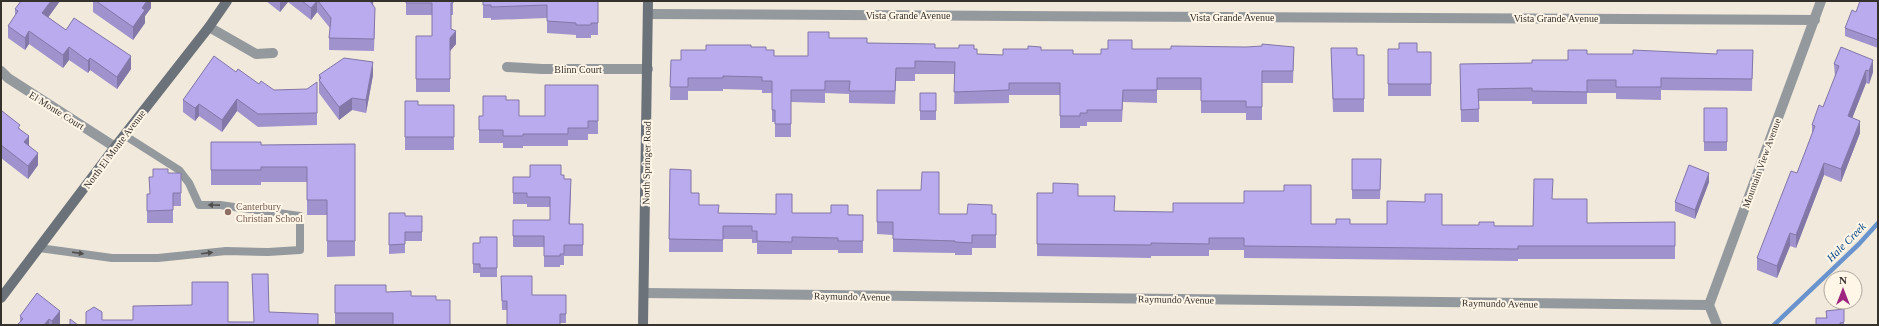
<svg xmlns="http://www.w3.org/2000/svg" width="1879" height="326" font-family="Georgia,serif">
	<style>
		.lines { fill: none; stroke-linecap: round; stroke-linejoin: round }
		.stream { stroke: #6993cc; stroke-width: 4.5 }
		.lane { stroke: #94999e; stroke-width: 8 }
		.street { stroke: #94999e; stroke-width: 10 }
		.secondary { stroke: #6c7279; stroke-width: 10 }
		.wall { fill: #a092cd }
		.shaded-wall { fill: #8277a7 }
		.building { fill: #baaaee; stroke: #8277a7 }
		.oneway { fill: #52504e }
		.education-dot { fill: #8d6e63; stroke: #fff6e8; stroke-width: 1.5 }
		.labels { text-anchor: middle; stroke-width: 4; stroke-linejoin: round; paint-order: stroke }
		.street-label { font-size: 10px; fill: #35312c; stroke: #fff6e8 }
		.education-label { font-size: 10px; fill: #785e54; stroke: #fff6e8; text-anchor: start }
		.water-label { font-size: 11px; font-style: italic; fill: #054386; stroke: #fff6e8 }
	</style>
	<rect width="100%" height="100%" fill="#f1e9db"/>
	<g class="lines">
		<!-- stream -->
		<path class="stream" d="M1774 325 1859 244 1878 223"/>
		<!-- lane -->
		<path class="lane" d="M39 248 112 258H158L226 251 268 252 300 250V216L220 205H199L189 183 179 170 124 135"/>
		<!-- street -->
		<path class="street" d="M648 14 1815 20
			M209 27 256 54 273 53
			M507 67 542 69H648
			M1 71 8 78 115 147
			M644 293 1709 305
			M1717 325 1709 305 1821 1"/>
		<!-- secondary -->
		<path class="secondary" d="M1 298 115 147 209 27 227 1
			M643 325 648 1"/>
	</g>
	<!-- wall -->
	<path class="wall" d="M21 1H60L48 17 66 30 131 69 117 89 90 70 88 73 69 60 63 68 29 44 25 50 8 38V26L15 16V9Z
		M93 1H151V8L145 16V23L133 40 93 12Z
		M266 1H373L375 20 374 51 329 50V38L330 28 317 12 311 20 288 2 280 12Z
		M406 1H453V15H451V29L456 44 450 51V92H416V36H432V15H406Z
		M483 1H598V35H591V38H576V35L547 33V18L491 20V18H483Z
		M1878 1V48L1845 36V28L1856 12Z
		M829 38 867 43 935 48 974 49 977 54 1003 55 1041 50 1073 54H1101L1132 49H1171L1246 47H1294L1293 83H1262V120H1246V113H1201V90H1157V103L1123 102 1122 122H1087V126H1080V128H1060V95H1009V103L954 104 955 74H915V81H896L895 104 849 103V94L825 93V103L791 102V137H775V122H772V93H762V90L723 89V91H688V100H670L671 60H681L706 50 751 47 766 50 774 56H808Z
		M1841 47 1873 72 1869 84 1866 83 1852 118 1860 133 1841 182 1824 175 1796 248 1790 246 1777 278 1757 270V258L1797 173 1812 134V125L1823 107 1835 77 1834 64Z
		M1331 48 1357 55H1364V112H1333Z
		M1388 49 1417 52H1431V96H1388Z
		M1753 50 1752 91 1661 90V100L1616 99V93H1587V104H1532V101H1479V122H1461L1460 64 1532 63 1568 60 1587 54H1717Z
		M236 72 259 84 274 90 317 113V125L258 127 237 111 222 132 199 116 195 121 183 112V100Z
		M319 75H373L366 113 352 110 339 120 319 93Z
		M598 85V134H588V140H568V146H523V148H503V143H479V116H483L506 100 519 116H545Z
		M920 93H936V120H920Z
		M405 101 418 105H454V150H405Z
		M1704 108H1727V151H1704Z
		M1 112 20 129 29 145 38 165 28 179 1 158Z
		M211 142 261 145 355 144V256L327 257V215H307V182H261V185H211Z
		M1352 159H1381L1380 199H1352Z
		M670 169 691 193 699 205 719 213 776 214 792 213 863 215V253H838V250H792V254H757V243H752V239H723V252H669Z
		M168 173H181V206H173V223H147V194H150L153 177Z
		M561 175 564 179 571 190 570 224H583V256H564V265H560V267H544V247H513V220H550V207H527V204H513V177H530Z
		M1709 182 1695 219 1675 211V202Z
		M877 190H921L939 214H996V248H972V255H955V253L893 252V235L877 234Z
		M1037 193H1053L1078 196 1115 211 1311 224H1350L1533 226 1552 199 1587 223 1675 222V259H1518V261L1244 258V250H1209V256H1151V258L1037 256Z
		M389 213 405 216H422V241H405V253L389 254Z
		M497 237V277H480V273H473V243H480Z
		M252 274 269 312 318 325H86L102 320 254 322Z
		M501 276 532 295H566V323H560L507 310H502Z
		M335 285 386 292 436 300 450 325H335Z
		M37 293 60 323 59 325H18L20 322V316Z
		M1844 309V325H1816V318H1826V311Z"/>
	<!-- shaded-wall -->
	<path class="shaded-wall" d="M51 1H60L42 26V13Z
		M146 1H151V8L145 16V23L133 40V27L142 8Z
		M280 1H288V2L280 12Z
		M317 1V12L311 20V8Z
		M368 1H373V6Z
		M29 31V44L25 50V38Z
		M456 31V44L450 51V38Z
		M69 47V60L63 68V55Z
		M131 56V69L117 89V77Z
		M90 58V70L88 73V61Z
		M1873 60V72L1869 84V71Z
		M373 62V75L366 113V100Z
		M1866 70V83L1848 129V116Z
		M352 98V110L339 120V107Z
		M237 99V111L222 132V120Z
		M199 104V116L195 121V108Z
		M1860 121V133L1841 182V169Z
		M29 136V148L24 142Z
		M38 153V165L28 179V166Z
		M1824 163V175L1796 248V235Z
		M1709 173V182L1695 219V210Z
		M2 176V189L1 190V178Z
		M1790 233V246L1777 278V266Z
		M60 311V323L59 325H52V321Z
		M49 319V325H44Z"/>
	<!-- building -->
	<path class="building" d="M21 1H51L42 13 66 30 74 18 131 56 117 77 90 58 88 61 69 47 63 55 29 31 25 38 8 26 18 11 15 9Z
		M96 1H147L142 8 145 10 133 27Z
		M302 1H317L311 8Z
		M318 1H370L375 8 374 39 329 38 331 18Z
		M406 1H453V3H451V29L456 31 450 38V79H416V36H432V3H406Z
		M483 1H598V23H591V25H576V23L547 21V5L491 7V5H483Z
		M1860 1H1878V40L1845 28 1852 10 1856 12Z
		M808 32H829V38H867V43L935 44V48H959V45H974V49H977V54L1003 55V49H1028V46L1041 47V50H1073V54H1101V49H1108V40H1132V49H1171V46L1246 47 1262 46V44L1294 47 1293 71H1262V107H1246V101H1201V78H1157V90H1123L1122 110H1087V113H1080V116H1060V83H1009V90L954 92 955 62 915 61V68H896L895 91H849L850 81H825V90H791V124H775V110H772V81H762V77L723 76V78H688V87H670L671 60H681V50H706V45H751V47H766V50H774V56H808Z
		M1399 43H1417V52H1431V84H1388V49H1399Z
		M1841 47 1873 60 1869 71 1866 70 1848 116 1860 121 1841 169 1824 163 1796 235 1790 233 1777 266 1757 258 1791 171 1797 173 1815 126 1812 125 1819 105 1823 107 1839 66 1834 64Z
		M1331 48H1357V55H1364V99H1333Z
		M1568 50H1587V54H1633V50L1717 54V50H1753L1752 79 1661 78V87H1616V80H1587V92L1532 91V88L1478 89 1479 109 1461 110 1460 64 1532 63V60H1568Z
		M214 56 236 72 238 69 259 84 261 81 274 90 307 89 317 82V113L258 114 237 99 222 120 199 104 195 108 183 100Z
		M344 58 373 62 366 100 352 98 339 107 319 80 321 78 319 75Z
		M545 85H598V121H588V128H568V134H523V136H503V130H479V116H483V96H506V100H519V116H545Z
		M920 93H936V111H920Z
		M405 101H418V105H454V137H405Z
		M1704 108H1727V142H1704Z
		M2 111 20 125 18 128 29 136 24 142 38 153 28 166 1 145V112Z
		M211 142H261V145L355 144V241H327V200H307V167H261V170H211Z
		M1352 159H1381L1380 190H1352Z
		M530 165H561V175H564V179H571L569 224H583V245H564V254H560V256H544V236H513V220H550V197H527V193H513V177H530Z
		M1689 165 1709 173 1695 210 1675 202Z
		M153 169H168V173H181V193H173V210L147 211V194H150L149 177H153Z
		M670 169 691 170V193H699V205H719L718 213 776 214V194H792V213H831V205H848V215H863V241H838V238L792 237V242L757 241V231H752V226H723V240L669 239Z
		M922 172H939V214H967L968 204 992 205V214H996V235H972V243L955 242V241L893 239V222H877V190H921Z
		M1534 179H1553L1552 199H1587V223L1675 222V246H1518V249L1244 246V238H1209V244L1151 243V245L1037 244V193H1053V183L1078 184V196H1115L1114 211 1173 212V203H1244V191H1284V185H1311V224H1336V219H1350V224H1387V201L1425 202V194H1442V225H1479V222H1494V226H1533Z
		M389 213H405V216H422V232H405V244L389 245Z
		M480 237H497V268H480V264H473V243H480Z
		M252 274H268L269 312 318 314V325H86V312L94 307 102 312V320H133V306L192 305V282H228V322H254Z
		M501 276H532V295H566V314H560V325H507V301H502Z
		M335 285H386V292L411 291V296H436V300H450V325H393V313H335Z
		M37 293 60 311 52 321 49 319 44 325H20L18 324 23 319 20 316Z
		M1844 309V322L1840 323V325H1816V318H1827L1826 311Z
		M70 319 78 325H70Z"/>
	<!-- one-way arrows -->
	<defs><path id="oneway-solid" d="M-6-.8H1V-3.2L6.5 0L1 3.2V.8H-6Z"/></defs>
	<g class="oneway">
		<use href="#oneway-solid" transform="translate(214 205) rotate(-179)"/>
		<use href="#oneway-solid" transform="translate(78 253) rotate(8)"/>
		<use href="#oneway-solid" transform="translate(207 253) rotate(-7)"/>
	</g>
	<!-- markers -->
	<circle class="education-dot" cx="228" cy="212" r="4"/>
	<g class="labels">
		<!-- street labels -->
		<g class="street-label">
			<text x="908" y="19">Vista Grande Avenue</text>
			<text x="1232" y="21">Vista Grande Avenue</text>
			<text x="1556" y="22">Vista Grande Avenue</text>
			<text x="578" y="73">Blinn Court</text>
			<text transform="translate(57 110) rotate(32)" y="4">El Monte Court</text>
			<text transform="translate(114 149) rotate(-53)" y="4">North El Monte Avenue</text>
			<text transform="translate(646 163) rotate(-89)" y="4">North Springer Road</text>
			<text transform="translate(1761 163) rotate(-70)" y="4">Mountain View Avenue</text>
			<text transform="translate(852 296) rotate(1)" y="4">Raymundo Avenue</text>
			<text transform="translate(1176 299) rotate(1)" y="4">Raymundo Avenue</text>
			<text transform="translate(1500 303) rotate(1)" y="4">Raymundo Avenue</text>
		</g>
		<!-- education labels -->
		<g class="education-label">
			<text x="236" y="210">Canterbury<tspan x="236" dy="12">Christian School</tspan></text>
		</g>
		<!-- water labels -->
		<g class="water-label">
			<text transform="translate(1846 242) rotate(-45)" y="4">Hale Creek</text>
		</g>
	</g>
	<!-- border -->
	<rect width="1879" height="326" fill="none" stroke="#35312c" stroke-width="4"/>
	<!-- north arrow -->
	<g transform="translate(1843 290)"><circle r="19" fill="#fff6e8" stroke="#aea79d"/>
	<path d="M0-3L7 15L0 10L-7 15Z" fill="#9d257f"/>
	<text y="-6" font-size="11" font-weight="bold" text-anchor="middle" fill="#35312c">N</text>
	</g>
</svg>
